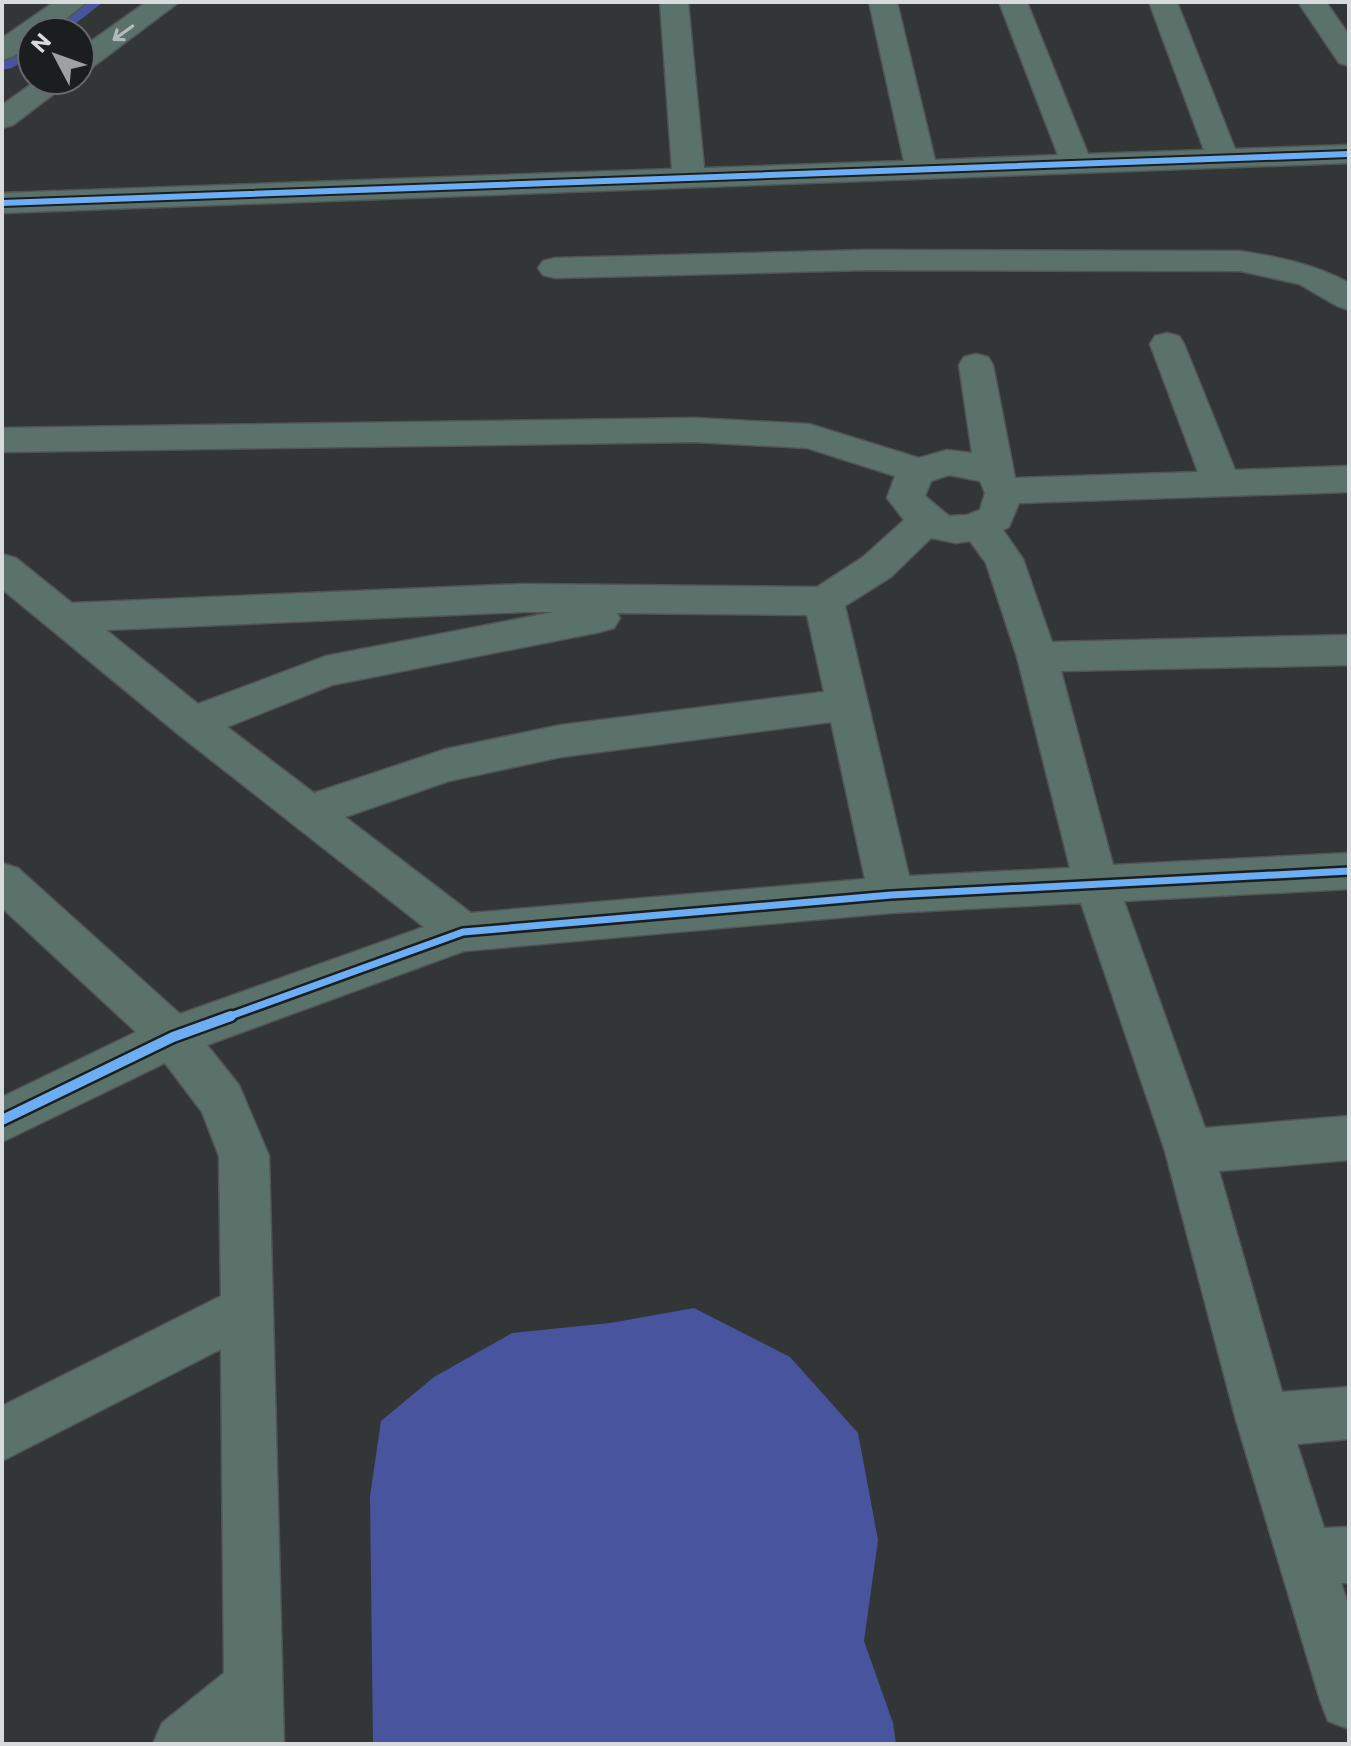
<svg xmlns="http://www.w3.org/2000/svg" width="1351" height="1746" font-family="Commissioner,sans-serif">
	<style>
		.water { fill: #48549d }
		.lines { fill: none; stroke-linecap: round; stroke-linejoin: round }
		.canal { fill: #48549d; fill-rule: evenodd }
		.minor-casing { stroke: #515354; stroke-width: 3 }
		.minor { fill: #5b726b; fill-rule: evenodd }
		.cycleway-far2-casing { stroke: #1b1e1e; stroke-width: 10 }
		.cycleway-far1-casing { stroke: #1b1e1e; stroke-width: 12 }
		.cycleway-casing { stroke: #1b1e1e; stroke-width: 15 }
		.cycleway-far2 { stroke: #6dadf4; stroke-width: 6 }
		.cycleway-far1 { stroke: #6dadf4; stroke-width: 7 }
		.cycleway { stroke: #6dadf4; stroke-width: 10 }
		.oneway { stroke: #b2bcba }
	</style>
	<rect width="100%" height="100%" fill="#323637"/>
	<!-- water -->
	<path class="water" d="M694 1308 790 1357 858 1433 878 1540 864 1641 893 1723 896 1744H373L370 1496 381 1421 434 1377 512 1333 610 1323Z"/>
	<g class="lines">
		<!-- canal -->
		<path class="canal" d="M71 2H103L65 32H33Z
			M32 34V55L12 68 2 70V49L22 36Z"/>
		<defs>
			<path id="minor" d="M54 2H87L49 32H32V44L12 57 2 60V38Z
				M146 2H179L90 69 80 72V49Z
				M660 2H688L704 168 904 161 869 2H897L935 160 1058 155 999 2H1027L1088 154 1204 150 1149 2H1177L1235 149 1349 145V163L2 213V193L672 169Z
				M1298 2H1326L1349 35V66L1339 63Z
				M37 80H72L13 125 2 128V105Z
				M867 250 1240 251C1278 257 1315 264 1349 283V310L1337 306 1299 284 1240 271 867 270 555 278 543 275 538 268 543 261 555 258Z
				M1167 333 1179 336 1184 344 1235 470 1349 466V492L1019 503 1009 527 1003 530 1023 559 1052 642 1349 635V665L1061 671 1113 865 1349 853V889L1124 901 1205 1128 1349 1116V1160L1219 1171 1282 1392 1349 1387V1439L1297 1444 1324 1528 1349 1527V1583H1341L1349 1607V1729L1328 1721 1320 1700 1236 1420 1165 1151 1081 903 891 913 464 951 207 1045 239 1085 269 1156 284 1744H153L162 1723 224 1673 221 1349 2 1461V1406L221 1296 219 1156 202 1112 165 1063 2 1142V1097L136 1032 2 908V863L18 868 180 1014 424 927 178 734 2 589V554L16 558 72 603 523 584 817 587 863 557 904 520 887 498 895 476 807 448 695 442 2 452V428L695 418 809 424 919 458 947 450 972 453 959 365 964 357 976 354 988 357 993 365 1015 478 1198 472 1150 344 1155 336ZM949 475 980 481 985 493 980 510 967 515 949 516 925 496 931 481ZM931 538 956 543 970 541 986 563 1017 657 1070 868 909 876 845 606 891 577ZM523 612H554L326 656 198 704 106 630ZM617 613 807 615 824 692 561 725 446 749 314 793 227 727 332 685 600 632 614 628 620 618ZM831 722 865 879 471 913 345 817 449 781 561 757Z"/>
		</defs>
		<!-- minor casing -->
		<use href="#minor" class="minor-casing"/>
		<!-- minor -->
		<use href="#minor" class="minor"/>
		<defs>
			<path id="cycleway-far2" d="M2 203 1349 154"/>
			<path id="cycleway-far1" d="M225 1018 463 932 891 895 1349 871"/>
			<path id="cycleway" d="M2 1120 173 1037 231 1016"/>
		</defs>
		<!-- cycleway-far2 casing -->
		<use href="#cycleway-far2" class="cycleway-far2-casing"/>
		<!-- cycleway-far1 casing -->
		<use href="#cycleway-far1" class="cycleway-far1-casing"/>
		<!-- cycleway casing -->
		<use href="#cycleway" class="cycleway-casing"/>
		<!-- cycleway-far2 -->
		<use href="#cycleway-far2" class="cycleway-far2"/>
		<!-- cycleway-far1 -->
		<use href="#cycleway-far1" class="cycleway-far1"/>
		<!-- cycleway -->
		<use href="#cycleway" class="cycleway"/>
	</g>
	<!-- one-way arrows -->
	<defs><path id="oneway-shaft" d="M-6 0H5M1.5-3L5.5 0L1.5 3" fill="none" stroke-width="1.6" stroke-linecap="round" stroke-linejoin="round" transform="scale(2)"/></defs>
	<use class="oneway" href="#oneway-shaft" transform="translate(123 33) rotate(144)"/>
	<!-- border -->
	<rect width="1351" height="1746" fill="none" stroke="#d7dbdc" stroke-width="8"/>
	<!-- north arrow -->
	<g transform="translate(56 56) rotate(311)"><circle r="38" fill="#1b1e1e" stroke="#666a6a" stroke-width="2"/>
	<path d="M0-6L14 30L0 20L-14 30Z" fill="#9da1a2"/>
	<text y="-12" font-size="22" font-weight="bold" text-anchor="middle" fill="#d7dbdc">N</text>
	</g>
</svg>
